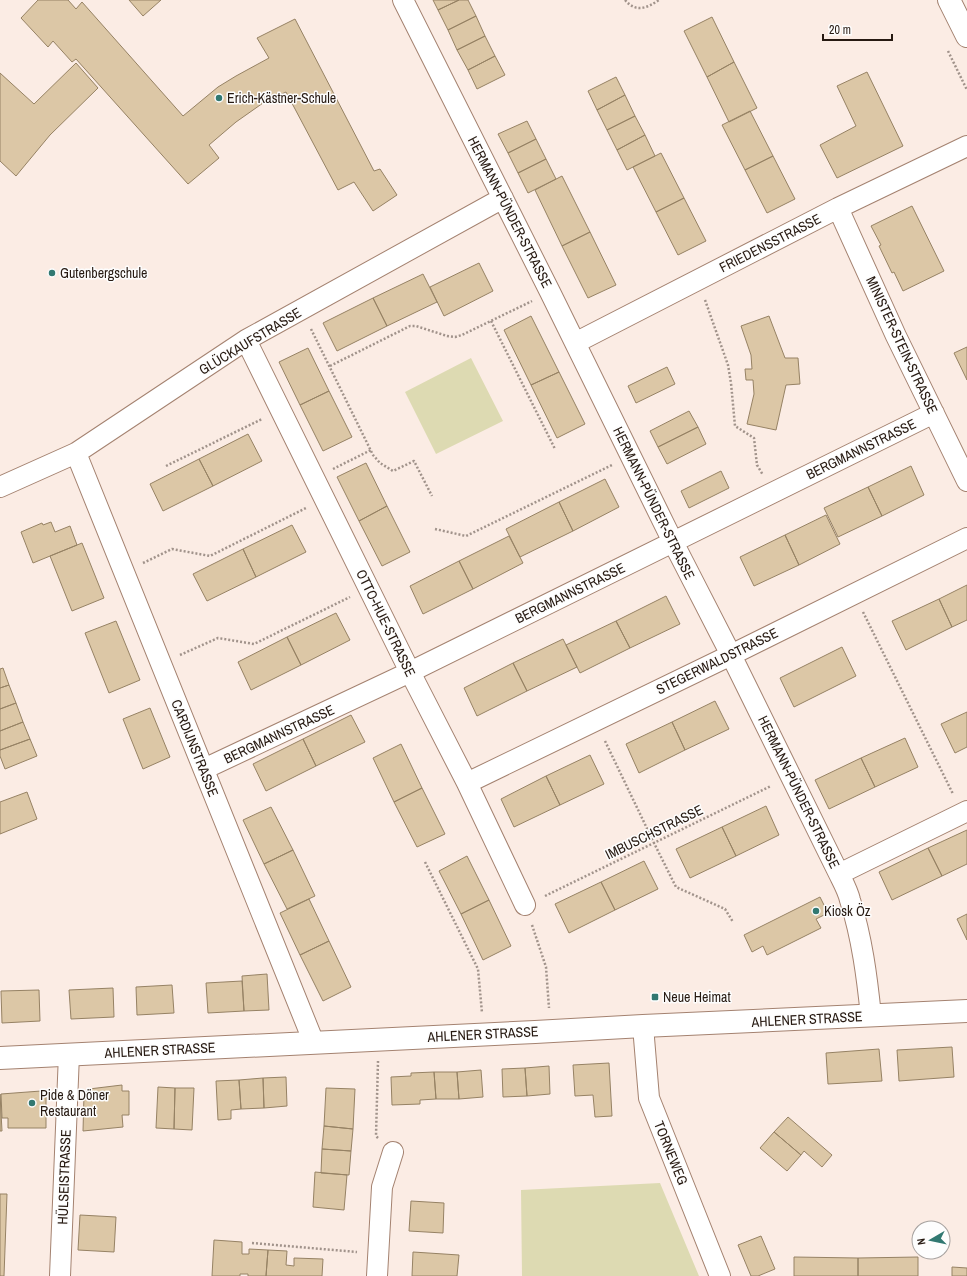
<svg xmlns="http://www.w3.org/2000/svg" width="967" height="1276" font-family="'Archivo Narrow',sans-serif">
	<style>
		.green { fill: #dddab2 }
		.building { fill: #dcc7a6; stroke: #968264 }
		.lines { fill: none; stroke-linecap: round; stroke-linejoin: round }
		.street-casing { stroke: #a48270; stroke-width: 22 }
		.secondary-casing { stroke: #a48270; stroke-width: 24 }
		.path { stroke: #a1938b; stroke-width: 2.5; stroke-dasharray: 2 2; stroke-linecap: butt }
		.street { stroke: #fff; stroke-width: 20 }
		.secondary { stroke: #fff; stroke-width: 22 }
		.poi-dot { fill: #317871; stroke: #fdfdfd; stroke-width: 1.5 }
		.labels { text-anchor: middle; stroke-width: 3; stroke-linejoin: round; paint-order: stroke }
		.poi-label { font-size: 14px; fill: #261911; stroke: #fdfdfd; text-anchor: start }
		.street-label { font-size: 14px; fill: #261911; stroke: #fdfdfd }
	</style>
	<rect width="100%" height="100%" fill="#fbece4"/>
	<!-- green -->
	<path class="green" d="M471 358 503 421 436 454 405 392Z
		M660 1183 699 1276H522L521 1190Z"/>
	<!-- building -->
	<path class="building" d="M38 0H68L76 9 82 2 183 116 218 87 236 76 269 58 257 38 295 19 374 171 380 169 397 195 373 211 354 182 338 190 286 92 263 103 236 122 209 145 219 158 188 184 76 59 72 62 53 41 48 47 21 18Z
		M129 0H161L143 16Z
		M433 0H459L438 10Z
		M459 0H468L476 16 448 30 438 10Z
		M476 16 485 36 457 50 448 30Z
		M712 17 734 62 707 77 684 31Z
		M485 36 495 56 468 70 457 50Z
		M495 56 505 75 477 89 468 70Z
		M734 62 757 108 729 122 707 77Z
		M76 63 98 88 50 135 16 176 0 161V73L34 104Z
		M867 72 903 146 837 178 820 145 856 126 837 86Z
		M616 77 625 95 597 110 588 91Z
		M625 95 635 116 607 130 597 110Z
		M750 111 773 156 745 170 722 125Z
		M635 116 645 135 617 150 607 130Z
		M527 121 536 139 508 153 498 134Z
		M645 135 655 156 627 170 617 150Z
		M536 139 546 159 518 173 508 153Z
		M661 153 684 198 656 212 633 167Z
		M773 156 795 199 767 213 745 170Z
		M546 159 556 179 528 193 518 173Z
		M562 176 590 232 562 246 535 190Z
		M684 198 706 241 678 255 656 212Z
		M912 206 944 271 903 291 894 272 892 273 879 246 881 245 871 226Z
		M590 232 616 285 588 298 562 246Z
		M479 263 493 291 444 316 430 287Z
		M423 274 437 302 387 326 373 298Z
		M373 298 387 326 337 351 323 323Z
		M531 316 559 372 531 385 504 330Z
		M769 316 785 358H798L800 384 786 385 776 430 747 424 754 394 753 380H746L745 369H752L751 355 741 326Z
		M967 347V380L954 353Z
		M308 348 329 391 300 405 279 362Z
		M667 367 675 384 636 403 628 386Z
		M559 372 585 424 557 438 531 385Z
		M329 391 352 437 323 451 300 405Z
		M689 411 698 427 658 447 650 431Z
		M698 427 706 444 667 464 658 447Z
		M248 434 262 461 213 486 199 459Z
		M199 459 213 486 163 511 150 484Z
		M366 463 387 506 359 521 337 477Z
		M911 466 924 495 882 516 868 487Z
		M721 471 729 488 689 508 681 491Z
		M605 479 619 507 573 531 559 502Z
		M868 487 882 516 838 537 824 508Z
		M559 502 573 531 520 557 506 529Z
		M387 506 410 552 382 566 359 521Z
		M826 515 840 544 799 565 785 535Z
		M51 522 55 532 70 526 77 545 33 563 21 532 42 523 43 525Z
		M292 525 306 552 256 577 243 549Z
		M785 535 799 565 754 586 740 557Z
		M509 536 523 563 473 589 459 561Z
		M82 543 104 598 72 611 50 556Z
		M243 549 256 577 207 601 193 574Z
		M459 561 473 589 423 614 410 586Z
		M967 585V620L952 627 939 599Z
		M666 596 680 624 630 648 616 621Z
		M939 599 952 627 906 650 892 621Z
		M336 613 350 640 301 665 287 637Z
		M116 621 140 680 109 693 85 633Z
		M616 621 630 648 580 673 566 645Z
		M287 637 301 665 251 690 238 662Z
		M563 639 577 667 527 691 513 663Z
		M842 647 856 676 794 707 780 678Z
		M513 663 527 691 477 716 464 688Z
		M3 668 9 685 0 688V669Z
		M9 685 16 703 0 709V688Z
		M715 701 729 729 685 750 672 722Z
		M16 703 23 722 0 731V709Z
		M150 708 170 757 143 769 123 719Z
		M967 712V747L955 753 941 724Z
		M351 715 365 742 316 766 303 739Z
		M23 722 30 739 0 750V731Z
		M672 722 685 750 639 773 626 744Z
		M905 738 918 767 875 787 861 758Z
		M30 739 37 756 5 769 0 756V750Z
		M303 739 316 766 266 791 253 764Z
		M401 744 422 788 394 802 373 758Z
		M590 755 604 784 560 805 546 776Z
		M861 758 875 787 829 809 815 780Z
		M546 776 560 805 514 827 501 799Z
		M422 788 445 834 417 847 394 802Z
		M27 792 37 819 0 834V802Z
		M766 806 779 835 736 856 722 827Z
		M271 807 293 850 264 864 243 820Z
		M722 827 736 856 690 878 676 849Z
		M967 830V864L942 876 928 848Z
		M928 848 942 876 892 900 879 872Z
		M293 850 315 896 287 909 264 864Z
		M467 856 489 900 461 914 439 871Z
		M644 861 658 889 615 910 601 882Z
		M601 882 615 910 569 933 555 904Z
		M820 897 828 913 816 919 821 928 767 955 763 946 752 952 744 935Z
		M309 899 329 941 300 955 280 913Z
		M489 900 511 946 483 960 461 914Z
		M967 914V940L957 919Z
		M329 941 351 987 323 1001 300 955Z
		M267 974 269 1010 244 1011 242 976Z
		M242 981 244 1011 208 1013 206 983Z
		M172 985 174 1013 137 1015 136 987Z
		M113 988 114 1017 71 1019 69 990Z
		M39 990 40 1021 2 1023 1 991Z
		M952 1047 954 1077 899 1081 897 1050Z
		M879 1049 882 1081 828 1084 826 1053Z
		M609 1063 612 1116 595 1117 593 1095 575 1096 573 1065Z
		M549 1066 550 1094 527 1096 525 1068Z
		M525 1068 527 1096 503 1097 502 1069Z
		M481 1070 483 1097 459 1099 457 1072Z
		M434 1072 436 1099 420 1100V1104L392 1105 391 1077 411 1076V1073Z
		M434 1072H457L459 1099H436Z
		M286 1077 287 1106 264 1108 263 1078Z
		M263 1078 264 1108 241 1109 239 1080Z
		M239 1080 241 1109 231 1110V1119L218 1120 216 1081Z
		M122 1085V1091H129V1115H122L123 1127 83 1131 84 1094 89 1089Z
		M158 1087 175 1088 174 1129 156 1128Z
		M175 1088H194L192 1130 174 1129Z
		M326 1088 355 1089 353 1129 324 1126Z
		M41 1091 46 1097V1128H8V1118H2L1 1094Z
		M0 1094 2 1131H0Z
		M788 1117 832 1155 822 1167 804 1151 801 1155 774 1132Z
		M324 1126 353 1129 351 1151 322 1149Z
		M774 1132 801 1155 787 1171 760 1148Z
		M322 1149 351 1151 349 1175 321 1173Z
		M315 1172 347 1175 344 1210 313 1207Z
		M0 1194H7L4 1276H0Z
		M411 1201 444 1203 443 1233 409 1231Z
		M80 1215 116 1217 114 1252 78 1250Z
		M761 1236 775 1269 758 1276H751L738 1245Z
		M214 1240 242 1242V1254H249V1249L268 1250 266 1276H248V1274H240V1276H212Z
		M268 1250 287 1251 286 1265 294 1266V1258L323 1259 322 1276H266Z
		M413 1252 459 1255 457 1276H412Z
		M794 1257 858 1258V1276H794Z
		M918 1257V1276H858V1258Z
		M952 1267 967 1268V1276H952Z"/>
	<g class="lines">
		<defs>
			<path id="street" d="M403 0 550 292 673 542 731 655 839 874C843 882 848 891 850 900 862 938 867 977 871 1016
				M838 208 896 336 967 481
				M246 340 410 672 467 783 525 905
				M575 343 838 208 967 146
				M76 453 314 1043
				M0 487 76 453 246 340 503 198
				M204 769 410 672 934 413
				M467 783 731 655 967 538
				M839 874 967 811
				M643 1026 649 1098 720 1276
				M60 1276 69 1054
				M377 1276 382 1187 393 1152"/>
			<path id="secondary" d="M949 0 967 36
				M0 1058 535 1032 643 1026 967 1011"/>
		</defs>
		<!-- street casing -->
		<use href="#street" class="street-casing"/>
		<!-- secondary casing -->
		<use href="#secondary" class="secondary-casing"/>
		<!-- path -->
		<path class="path" d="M625 0C636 13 647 8 659 0
			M948 51 967 90
			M705 300 728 365 731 383 735 426 754 438 757 465 763 475
			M491 321 555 449
			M311 329 373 455 380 463 393 471 414 461 432 496
			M330 366 410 326H416L447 336 455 337 462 335 532 301
			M166 466 262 419
			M333 469 371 450
			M435 529 466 536 612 465
			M143 563 172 549 210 556 306 508
			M863 612 953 794
			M180 655 218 638 254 644 350 597
			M605 741 654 843 676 887 725 909 733 922
			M425 862 478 969 482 1013
			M545 896 771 786
			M532 925 546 967 549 1008
			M378 1138 376 1136 378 1061
			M252 1243 357 1252"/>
		<!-- street -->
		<use href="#street" class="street"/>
		<!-- secondary -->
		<use href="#secondary" class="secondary"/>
	</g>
	<!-- markers -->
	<g class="poi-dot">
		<circle cx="219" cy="98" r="4"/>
		<circle cx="52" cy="273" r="4"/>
		<circle cx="816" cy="911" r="4"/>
		<rect x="651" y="993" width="8" height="8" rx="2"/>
		<circle cx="32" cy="1103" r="4"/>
	</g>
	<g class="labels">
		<!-- poi labels -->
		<g class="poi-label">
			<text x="227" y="103">Erich-Kästner-Schule</text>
			<text x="60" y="278">Gutenbergschule</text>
			<text x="824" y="916">Kiosk Öz</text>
			<text x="663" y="1002">Neue Heimat</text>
			<text x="40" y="1100">Pide &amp; Döner<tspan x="40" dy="16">Restaurant</tspan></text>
		</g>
		<!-- street labels -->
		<g class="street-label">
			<text transform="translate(510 212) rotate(63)" y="5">HERMANN-PÜNDER-STRASSE</text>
			<text transform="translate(770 243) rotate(-27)" y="5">FRIEDENSSTRASSE</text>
			<text transform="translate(250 341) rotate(-31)" y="5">GLÜCKAUFSTRASSE</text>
			<text transform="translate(902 345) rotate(65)" y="5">MINISTER-STEIN-STRASSE</text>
			<text transform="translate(861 449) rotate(-26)" y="5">BERGMANNSTRASSE</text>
			<text transform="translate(654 503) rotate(64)" y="5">HERMANN-PÜNDER-STRASSE</text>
			<text transform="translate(570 593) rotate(-26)" y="5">BERGMANNSTRASSE</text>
			<text transform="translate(386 623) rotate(64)" y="5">OTTO-HUE-STRASSE</text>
			<text transform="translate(717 661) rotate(-26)" y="5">STEGERWALDSTRASSE</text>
			<text transform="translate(279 734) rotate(-25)" y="5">BERGMANNSTRASSE</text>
			<text transform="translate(195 748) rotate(68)" y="5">CARDIJNSTRASSE</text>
			<text transform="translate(799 792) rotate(64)" y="5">HERMANN-PÜNDER-STRASSE</text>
			<text transform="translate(654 832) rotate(-26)" y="5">IMBUSCHSTRASSE</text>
			<text transform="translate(807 1019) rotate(-3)" y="5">AHLENER STRASSE</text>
			<text transform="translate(483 1034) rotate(-3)" y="5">AHLENER STRASSE</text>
			<text transform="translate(160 1050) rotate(-3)" y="5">AHLENER STRASSE</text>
			<text transform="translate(671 1153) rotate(68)" y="5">TORNEWEG</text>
			<text transform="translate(64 1177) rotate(-88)" y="5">HÜLSEISTRASSE</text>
		</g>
	</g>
	<!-- north arrow -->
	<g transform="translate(931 1240) rotate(261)"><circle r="19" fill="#fdfdfd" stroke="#a7a29f"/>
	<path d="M0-3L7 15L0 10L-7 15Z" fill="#317871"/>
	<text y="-6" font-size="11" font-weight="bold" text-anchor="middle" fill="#261911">N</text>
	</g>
	<!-- scale -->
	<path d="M823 34v6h69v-6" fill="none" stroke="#261911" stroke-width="2"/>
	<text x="829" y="34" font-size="12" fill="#261911" stroke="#fdfdfd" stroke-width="3" paint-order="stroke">20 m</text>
</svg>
